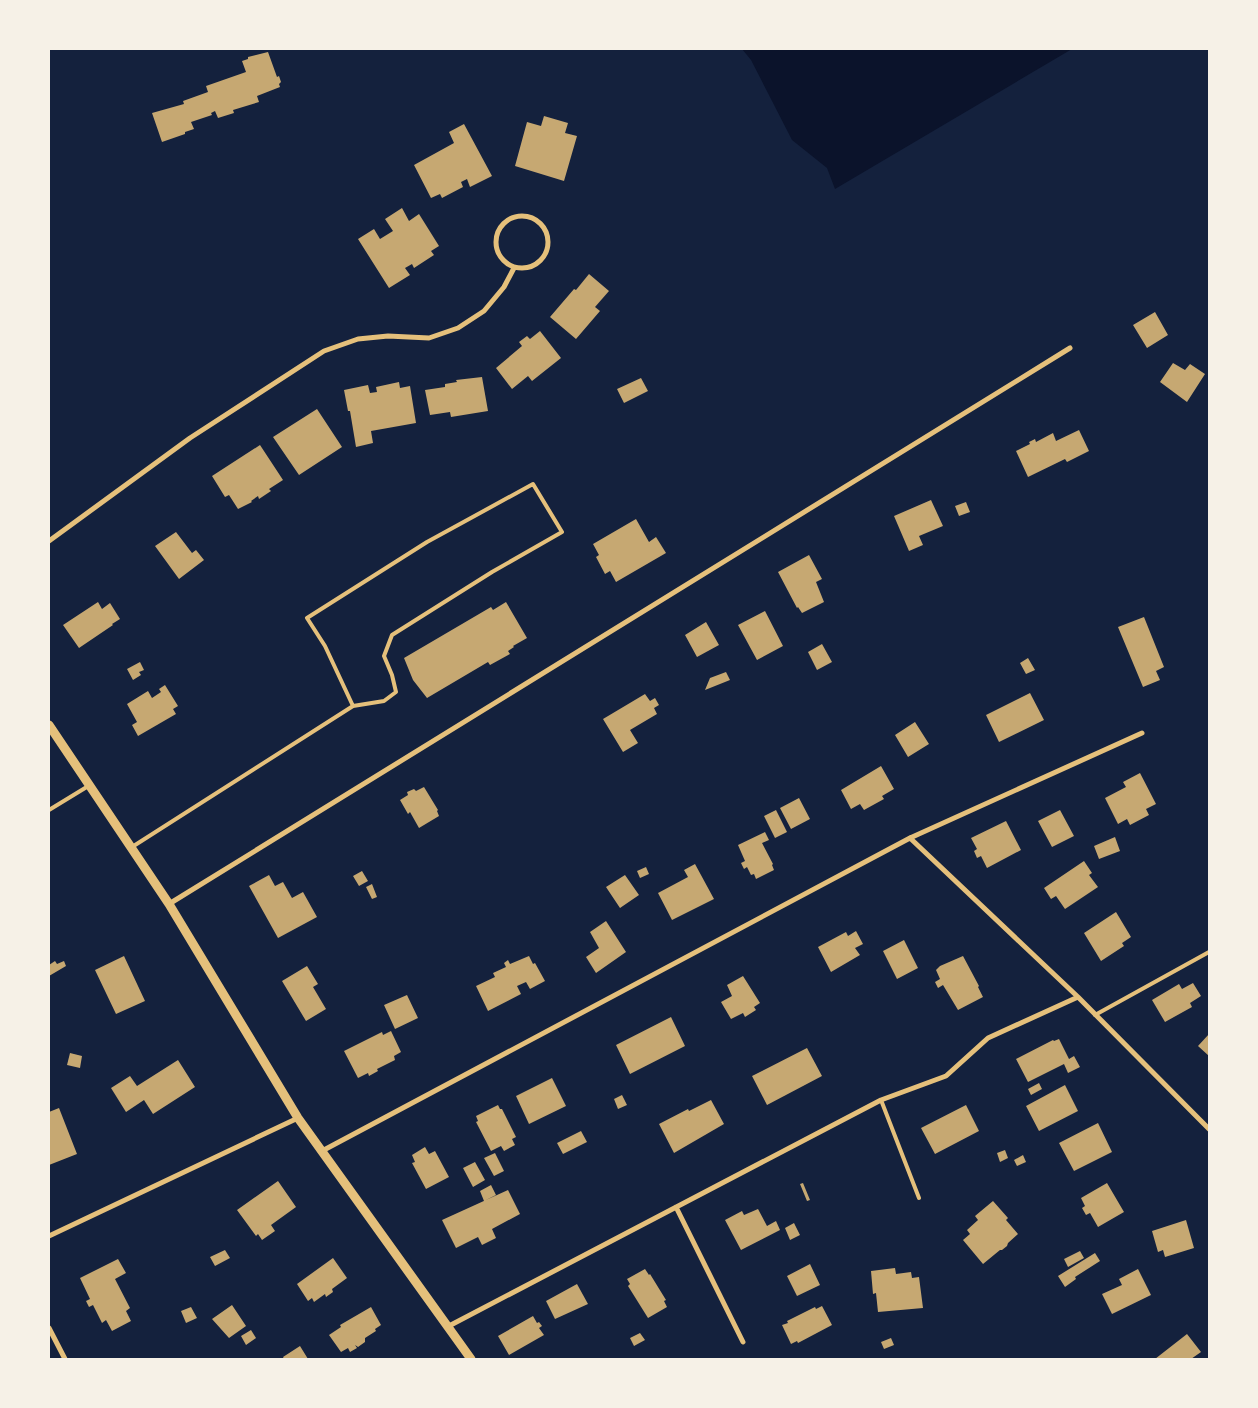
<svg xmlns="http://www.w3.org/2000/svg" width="1258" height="1408" font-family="'Roboto Condensed',sans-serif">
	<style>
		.water { fill: #0b132b }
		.building { fill: #c6a872 }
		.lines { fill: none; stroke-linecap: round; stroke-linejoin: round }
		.service { stroke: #e5c07b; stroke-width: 4 }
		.minor { stroke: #e5c07b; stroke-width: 5 }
		.tertiary { stroke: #e5c07b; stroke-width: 9 }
	</style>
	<rect width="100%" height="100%" fill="#14213d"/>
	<!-- water -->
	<path class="water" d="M742 49H1072L835 189 827 168 792 140 751 60Z"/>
	<!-- building -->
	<path class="building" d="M268 52 277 77 279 76 281 82 279 84 280 87 257 96 259 102 233 110 234 113 218 118 215 111 211 113 212 115 191 122 194 129 185 132V134L162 142 152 113 184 104 183 101 208 92 206 86 246 72 242 61 248 59V57Z
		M544 116 568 123 565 133 577 136 564 181 515 166 527 122 541 126Z
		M464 124 492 176 470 187 467 179 461 182 463 187 442 198 440 194 431 198 414 165 454 143 449 132Z
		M402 208 409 221 419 214 439 246 431 251 434 255 414 268 412 264 405 268 410 275 389 288 358 239 374 229 380 239 393 231 385 219Z
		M589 274 609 291 595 307 600 311 576 339 550 317 574 289 576 290Z
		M1155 312 1168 335 1147 348 1133 325Z
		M540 331 561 358 532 381 528 376 512 389 496 368 522 346 519 342 527 336 530 339Z
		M1173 363 1185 370 1190 364 1205 374 1187 402 1160 382Z
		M482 377 488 411 451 417 450 412 430 415 425 390 445 387V384L457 382 456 380Z
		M641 378 648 391 624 403 617 389Z
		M399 382 400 388 410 386 416 423 371 431 373 443 356 447 350 411H348L344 390 368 385 370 393 377 392 376 387Z
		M317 409 342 447 299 475 273 437Z
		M1079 430 1089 451 1067 462 1065 459 1028 477 1016 451 1030 444 1029 442 1035 439 1036 442 1053 433 1056 441Z
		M260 445 283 480 269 489 271 491 259 499 258 496 251 501 252 502 238 509 229 495 225 497 212 476Z
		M931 500 943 526 919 536 923 545 909 551 894 516Z
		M966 502 970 512 959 516 955 506Z
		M636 519 649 542 656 537 666 553 616 582 610 571 605 574 596 557 599 555 593 544Z
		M176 532 192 553 196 550 204 560 179 579 155 546Z
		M809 555 822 579 816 582 824 602 802 613 798 607 797 608 778 572Z
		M98 602 102 609 110 603 120 619 112 624 113 625 79 648 63 625Z
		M506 602 527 638 513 646 514 647 508 651 510 654 490 665 488 662 427 698 413 680 404 658 491 607 493 610Z
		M765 611 783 646 757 660 738 625Z
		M1144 617 1164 667 1156 671 1160 680 1143 687 1118 627Z
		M706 622 719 645 697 657 685 635Z
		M822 644 832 662 817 670 808 652Z
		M1028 658 1035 670 1026 674 1020 663Z
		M140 662 144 670 139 672 141 675 133 680 127 669Z
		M726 672 730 680 705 690 710 678Z
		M165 685 178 706 173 709 176 714 138 736 132 725 137 722 127 704 148 691 152 698 161 692 159 689Z
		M1030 693 1044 720 999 742 986 715Z
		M645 694 650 701 655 698 659 705 654 708 657 714 630 730 638 743 623 752 603 719Z
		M915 722 929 744 908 757 895 735Z
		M881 766 894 789 882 796 884 799 864 810 860 804 851 809 841 790Z
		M1140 773 1156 804 1146 809 1149 815 1130 825 1127 819 1118 824 1105 798 1126 787 1123 782Z
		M424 787 438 810 437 811 439 816 419 828 410 812 408 814 400 800 408 795 407 792 414 789 416 791Z
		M799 798 810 819 791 829 780 808Z
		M776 810 787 832 775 838 764 816Z
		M1060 810 1074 836 1052 847 1038 821Z
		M1006 821 1021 850 987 868 981 856 977 858 974 851 977 849 971 838Z
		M765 832 769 840 762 843 773 864 772 865 774 870 756 879 754 874 751 875 747 867 744 869 741 863 745 861 738 845Z
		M1115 837 1120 851 1099 859 1094 846Z
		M1084 861 1092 873 1089 875 1098 887 1065 909 1056 896 1051 899 1044 888Z
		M695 864 714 899 672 920 658 893 688 877 684 870Z
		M646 867 649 874 640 878 637 871Z
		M362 871 368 881 359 886 353 876Z
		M269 875 275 886 283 882 292 898 303 892 317 917 278 938 249 886Z
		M625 875 639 895 620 908 606 887Z
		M372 884 377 897 372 899 366 887Z
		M1116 912 1131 937 1122 943 1124 946 1101 961 1084 933Z
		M606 921 626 952 596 973 586 957 599 948 590 932Z
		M856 931 863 944 855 948 860 955 831 972 818 947 846 932 848 936Z
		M904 940 918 968 897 979 883 951Z
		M124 956 145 1001 116 1014 95 970Z
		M529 956 533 964 535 963 545 981 530 989 526 982 517 986 521 994 488 1011 476 986 495 977 493 973 506 967 504 963 508 960 510 964Z
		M963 956 979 986 978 987 983 997 958 1010 943 985 938 988 935 982 940 979 936 970 940 966Z
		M55 961 57 964 64 961 66 966 49 976V965Z
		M307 966 318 984 313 987 326 1009 306 1021 282 981Z
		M743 976 760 1003 754 1007 756 1010 745 1017 743 1013 731 1019 721 1002 732 996 727 985Z
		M1193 983 1201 996 1190 1003 1192 1007 1165 1022 1152 1000 1179 984 1182 989Z
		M407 995 418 1018 395 1029 384 1005Z
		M671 1017 685 1046 630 1074 616 1045Z
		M391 1031 401 1052 394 1056 395 1060 377 1069 378 1071 369 1076 368 1073 358 1078 344 1051 382 1032 383 1035Z
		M1209 1034V1056L1198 1046Z
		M1059 1039 1069 1059 1074 1056 1080 1067 1068 1073 1064 1064 1028 1082 1016 1059 1053 1040 1054 1041Z
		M807 1048 822 1076 767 1105 752 1076Z
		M70 1053 82 1056 80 1068 67 1065Z
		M178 1060 195 1087 153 1114 144 1100 126 1112 111 1088 130 1076 137 1086Z
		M552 1078 566 1106 529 1124 516 1096Z
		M1039 1083 1042 1089 1031 1095 1028 1089Z
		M1065 1085 1078 1111 1039 1131 1026 1106Z
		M622 1095 627 1105 618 1109 614 1099Z
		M711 1100 724 1124 674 1153 659 1124 688 1109 689 1111Z
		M498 1105 500 1109H502L516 1137 512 1139 515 1145 504 1151 501 1146 491 1151 476 1122 478 1121 476 1116Z
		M966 1105 979 1131 935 1154 921 1128Z
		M59 1108 77 1154 49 1165V1112Z
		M1098 1123 1112 1152 1074 1171 1059 1143Z
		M581 1131 587 1142 563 1154 557 1143Z
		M425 1147 429 1154 435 1151 449 1177 426 1189 412 1163 415 1162 412 1155Z
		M1005 1150 1008 1158 1000 1162 997 1153Z
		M495 1153 504 1171 494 1176 484 1158Z
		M1023 1155 1026 1162 1017 1166 1014 1160Z
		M475 1162 485 1180 473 1187 463 1168Z
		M278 1181 296 1207 271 1225 275 1231 262 1240 258 1234 256 1236 237 1210Z
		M803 1183 810 1200 807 1201 800 1184Z
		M1107 1183 1124 1212 1098 1227 1090 1213 1086 1215 1082 1208 1085 1206 1081 1198Z
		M491 1185 496 1195 484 1201 480 1191Z
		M508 1190 520 1214 492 1229 496 1238 482 1245 478 1237 456 1248 442 1220Z
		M993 1201 1008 1218 1006 1220 1018 1234 1008 1243 1007 1246 1002 1250H1000L983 1264 963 1240 970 1234 967 1230 978 1220 975 1216Z
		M758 1209 767 1226 776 1221 780 1230 741 1250 725 1220 742 1211 744 1215Z
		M1186 1220 1194 1248 1165 1257 1163 1250 1158 1252 1152 1231Z
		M794 1223 800 1235 790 1240 785 1228Z
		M225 1250 230 1258 215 1266 210 1257Z
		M1080 1251 1084 1258 1068 1267 1064 1259Z
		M1095 1253 1100 1261 1075 1277 1076 1279 1065 1287 1058 1276Z
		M333 1258 347 1278 332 1289 333 1292 326 1297 325 1294 314 1302 312 1298 308 1301 297 1284Z
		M118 1259 126 1273 115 1279 130 1308 126 1311 131 1321 112 1331 106 1320 102 1323 93 1305 89 1307 86 1301 90 1299 80 1278Z
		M810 1264 820 1285 797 1296 787 1276Z
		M895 1268 896 1274 911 1272 912 1278 919 1277 923 1308 878 1312 876 1293 873 1294 871 1271Z
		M645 1269 649 1275 650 1274 666 1300 664 1301 667 1307 648 1318 628 1286 630 1284 627 1279Z
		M1138 1269 1151 1295 1112 1314 1102 1294 1122 1285 1119 1279Z
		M577 1284 588 1304 555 1319 546 1301Z
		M232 1305 246 1326 229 1338 212 1319Z
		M822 1306 832 1325 798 1343 797 1341 791 1344 782 1325 788 1323 787 1321 815 1307 816 1309Z
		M191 1307 197 1318 186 1323 181 1311Z
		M371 1307 381 1325 375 1329 376 1331 365 1338V1342L358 1347 355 1345 357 1348 350 1352 348 1348 341 1352 329 1335 341 1327 340 1325Z
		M533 1316 537 1323 539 1322 542 1326 539 1328 544 1335 509 1355 498 1336Z
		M251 1330 256 1338 246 1345 241 1336Z
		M640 1333 645 1340 634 1346 630 1338Z
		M1187 1334 1201 1352 1191 1359H1155Z
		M891 1338 894 1345 884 1349 881 1342Z
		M300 1346 308 1359H284L283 1357Z"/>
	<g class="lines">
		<!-- service -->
		<path class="service" d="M49 810 90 785
			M132 847 353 706 384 701 396 692 392 675 384 656 392 635 492 572 562 532 533 484 427 542 307 618 325 646 353 706
			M1095 1015 1209 952
			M881 1100 919 1198"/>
		<!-- minor -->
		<path class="minor" d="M496 242a26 26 0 1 1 52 0a26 26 0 1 1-52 0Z
			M49 541 190 438 324 351 358 339 388 336 429 338 458 328 484 311 504 287 514 268
			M910 838 1078 997 1209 1129
			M169 904 1070 348
			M322 1151 910 838 1142 733
			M676 1207 743 1342
			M49 1236 298 1118
			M447 1327 881 1100 946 1076 988 1038 1078 997
			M49 1328 65 1359"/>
		<!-- tertiary -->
		<path class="tertiary" d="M49 725 169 904 298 1118 471 1359"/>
	</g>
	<!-- border -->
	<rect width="1258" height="1408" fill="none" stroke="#f6f1e7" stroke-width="100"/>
</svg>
